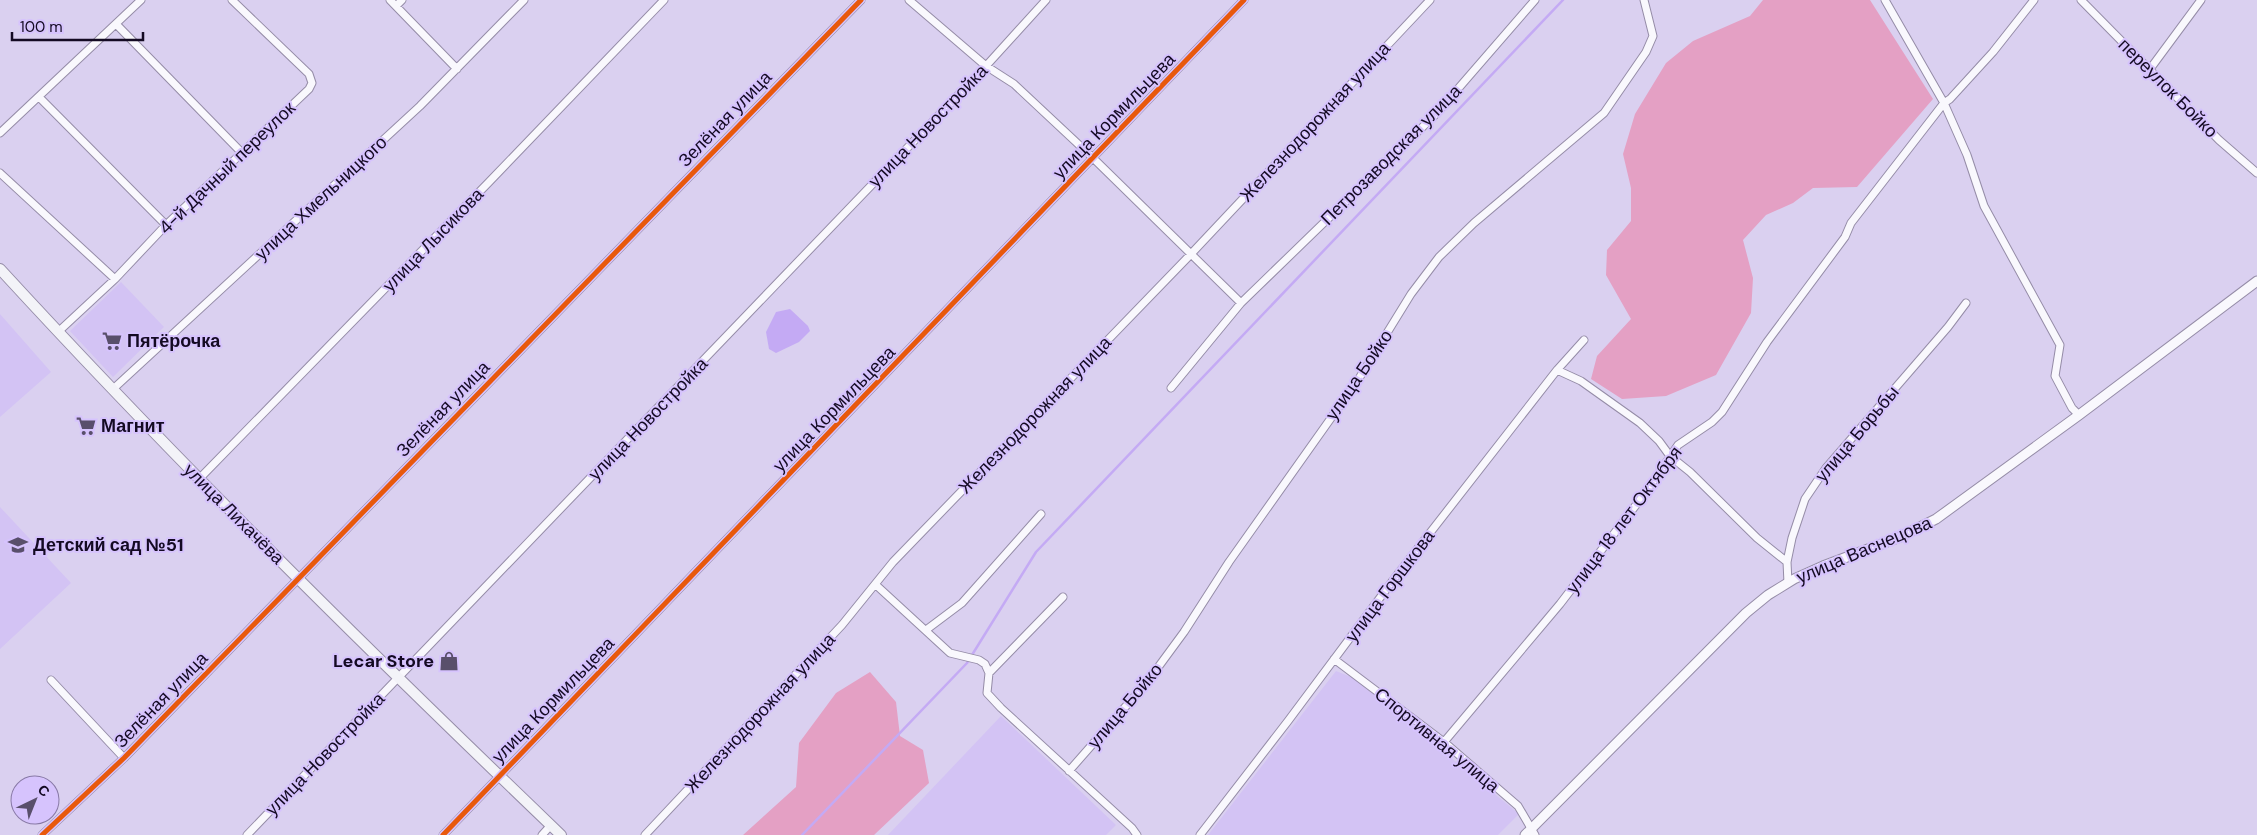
<svg xmlns="http://www.w3.org/2000/svg" width="2257" height="835" font-family="'DM Sans',sans-serif">
	<style>
		.built { fill: #d3c3f4 }
		.green { fill: #e4a0c4 }
		.water { fill: #c4aaf4 }
		.lines { fill: none; stroke-linecap: round; stroke-linejoin: round }
		.stream { stroke: #c4aaf4; stroke-width: 2.5 }
		.minor-casing { stroke: #958ca7; stroke-width: 9 }
		.tertiary-casing { stroke: #958ca7; stroke-width: 11 }
		.secondary-casing { stroke: #958ca7; stroke-width: 12 }
		.minor { stroke: #f9f8fd; stroke-width: 7 }
		.tertiary { stroke: #f9f8fd; stroke-width: 9 }
		.secondary { stroke: #f3f3f8; stroke-width: 10 }
		.cycleway-casing { stroke: #d6c3fd; stroke-width: 8 }
		.cycleway { stroke: #e8590c; stroke-width: 5 }
		.labels { text-anchor: middle; stroke-width: 4; stroke-linejoin: round; paint-order: stroke }
		.street-label { font-size: 18px; fill: #140a23; stroke: #d6c3fd }
		.poi-label { font-size: 18px; font-weight: bold; fill: #140a23; stroke: #d6c3fd; text-anchor: start }
	</style>
	<rect width="100%" height="100%" fill="#dad0f0"/>
	<!-- built -->
	<path class="built" d="M121 282 164 327 113 377 70 331Z
		M0 314 51 372 0 417Z
		M0 507 71 583 0 649Z
		M1336 671 1356 679 1519 814 1498 835H1208Z
		M1001 716 1116 825 1106 835H888Z"/>
	<!-- green -->
	<path class="green" d="M1763 0H1870L1933 99 1857 187 1813 188 1793 203 1766 215 1743 240 1753 278 1751 313 1716 375 1666 396 1622 399 1591 379 1597 356 1631 319 1606 275 1607 250 1631 221V188L1623 154 1635 114 1666 63 1693 41 1750 16Z
		M870 672 896 702 900 736 923 750 929 783 874 835H743L796 787 799 743 836 693Z"/>
	<!-- water -->
	<path class="water" d="M790 309 808 326 810 331 799 342 776 353 769 349 766 332 776 312Z"/>
	<g class="lines">
		<!-- stream -->
		<path class="stream" d="M802 835 967 663 1036 552 1563 0"/>
		<defs>
			<path id="minor" d="M390 0 457 69
				M909 0 986 66 1014 84 1092 157 1241 303
				M1885 0 1944 103 1967 155 1984 206 2060 345 2055 376 2072 408 2079 415
				M2081 0 2219 140 2257 173
				M396 6 402 0
				M116 24 242 153
				M2150 69 2201 0
				M39 97 166 225
				M0 133 141 0
				M0 173 115 279
				M58 332 115 279 166 225 309 89 312 83 309 74 232 0
				M1557 370 1581 381 1640 423 1659 441 1670 456 1690 472 1757 538 1787 562
				M1171 388 1241 303 1437 113 1535 0
				M112 390 420 106 524 0
				M199 479 489 182 664 0
				M1788 583 1787 562 1792 538 1805 499 1826 468 1948 327 1966 303
				M876 585 950 653 979 660 985 664 989 673 987 693 1001 708 1132 828 1137 835
				M926 630 962 603 1041 514
				M1334 659 1444 742 1518 806 1535 835
				M989 673 1063 597
				M51 680 124 758
				M1444 742 1560 604 1646 492 1678 445 1712 422 1722 412 1767 342 1845 237 1851 223 1944 103 1950 99 1993 52 2034 0
				M1069 771 1148 681 1184 632 1229 562 1358 380 1411 294 1439 257 1474 223 1604 113 1646 52 1653 36 1644 0
				M42 835 124 758 861 0
				M247 835 986 66 1046 0
				M443 835 1244 0
				M542 835 551 825
				M645 835 842 625 893 562 1191 254 1430 0
				M1200 835 1288 721 1394 579 1557 370 1584 340"/>
			<path id="tertiary" d="M1525 835 1746 613 1768 595 1794 579 1823 566 1900 537 1936 519 2079 415 2257 281"/>
			<path id="secondary" d="M0 269C180 465 369 651 561 835"/>
		</defs>
		<!-- minor casing -->
		<use href="#minor" class="minor-casing"/>
		<!-- tertiary casing -->
		<use href="#tertiary" class="tertiary-casing"/>
		<!-- secondary casing -->
		<use href="#secondary" class="secondary-casing"/>
		<!-- minor -->
		<use href="#minor" class="minor"/>
		<!-- tertiary -->
		<use href="#tertiary" class="tertiary"/>
		<!-- secondary -->
		<use href="#secondary" class="secondary"/>
		<defs>
			<path id="cycleway" d="M42 835 124 758 861 0
				M443 835 1244 0"/>
		</defs>
		<!-- cycleway casing -->
		<use href="#cycleway" class="cycleway-casing"/>
		<!-- cycleway -->
		<use href="#cycleway" class="cycleway"/>
	</g>
	<!-- icons -->
	<defs>
		<symbol id="supermarket-bare" viewBox="-9 -9 18 18"><path d="M-6-5.5h2.5l.6 2H6L4.5 2H-2.5L-4.4-4H-6ZM-1.5 3.2a1.3 1.3 0 1 0 .1 0ZM3 3.2a1.3 1.3 0 1 0 .1 0Z" fill="#594f6b" stroke="#d6c3fd" stroke-width="2.5" paint-order="stroke"/></symbol>
		<symbol id="school-bare" viewBox="-9 -9 18 18"><path d="M0-5L7-2L0 1L-7-2ZM-4 1L0 2.5L4 1V4Q0 6-4 4Z" fill="#594f6b" stroke="#d6c3fd" stroke-width="2.5" paint-order="stroke"/></symbol>
		<symbol id="shop-bare" viewBox="-9 -9 18 18"><path d="M-5-2.5h2.3a2.7 3.5 0 0 1 5.4 0H5L5.5 6h-11ZM-1.5-2.5h3a1.5 2.3 0 0 0-3 0Z" fill="#594f6b" stroke="#d6c3fd" stroke-width="2.5" paint-order="stroke"/></symbol>
	</defs>
	<g fill-rule="evenodd">
		<use href="#supermarket-bare" x="98" y="327" width="28" height="28"/>
		<use href="#supermarket-bare" x="72" y="412" width="28" height="28"/>
		<use href="#school-bare" x="4" y="531" width="28" height="28"/>
		<use href="#shop-bare" x="435" y="647" width="28" height="28"/>
	</g>
	<g class="labels">
		<!-- street labels -->
		<g class="street-label">
			<text transform="translate(2168 88) rotate(45)" y="6">переулок Бойко</text>
			<text transform="translate(1114 116) rotate(-46)" y="6">улица Кормильцева</text>
			<text transform="translate(725 119) rotate(-46)" y="6">Зелёная улица</text>
			<text transform="translate(1315 122) rotate(-47)" y="6">Железнодорожная улица</text>
			<text transform="translate(928 126) rotate(-46)" y="6">улица Новостройка</text>
			<text transform="translate(1391 155) rotate(-45)" y="6">Петрозаводская улица</text>
			<text transform="translate(227 168) rotate(-44)" y="6">4-й Дачный переулок</text>
			<text transform="translate(321 198) rotate(-43)" y="6">улица Хмельницкого</text>
			<text transform="translate(433 240) rotate(-46)" y="6">улица Лысикова</text>
			<text transform="translate(1359 375) rotate(-56)" y="6">улица Бойко</text>
			<text transform="translate(443 409) rotate(-46)" y="6">Зелёная улица</text>
			<text transform="translate(834 409) rotate(-46)" y="6">улица Кормильцева</text>
			<text transform="translate(1035 415) rotate(-46)" y="6">Железнодорожная улица</text>
			<text transform="translate(648 419) rotate(-46)" y="6">улица Новостройка</text>
			<text transform="translate(1857 434) rotate(-50)" y="6">улица Борьбы</text>
			<text transform="translate(234 514) rotate(45)" y="6">улица Лихачёва</text>
			<text transform="translate(1624 520) rotate(-53)" y="6">улица 18 лет Октября</text>
			<text transform="translate(1864 550) rotate(-23)" y="6">улица Васнецова</text>
			<text transform="translate(1390 586) rotate(-53)" y="6">улица Горшкова</text>
			<text transform="translate(161 700) rotate(-46)" y="6">Зелёная улица</text>
			<text transform="translate(553 700) rotate(-46)" y="6">улица Кормильцева</text>
			<text transform="translate(1125 706) rotate(-50)" y="6">улица Бойко</text>
			<text transform="translate(760 713) rotate(-47)" y="6">Железнодорожная улица</text>
			<text transform="translate(1437 740) rotate(39)" y="6">Спортивная улица</text>
			<text transform="translate(325 754) rotate(-46)" y="6">улица Новостройка</text>
		</g>
		<!-- poi labels -->
		<g class="poi-label">
			<text x="127" y="347">Пятёрочка</text>
			<text x="101" y="432">Магнит</text>
			<text x="33" y="551">Детский сад №51</text>
			<text x="434" y="667" text-anchor="end">Lecar Store</text>
		</g>
	</g>
	<!-- north arrow -->
	<g transform="translate(35 800) rotate(43)"><circle r="24" fill="#d6c3fd" stroke="#8879a6"/>
	<path d="M0-4L9 19L0 12L-9 19Z" fill="#594f6b"/>
	<text y="-8" font-size="14" font-weight="bold" text-anchor="middle" fill="#140a23">С</text>
	</g>
	<!-- scale -->
	<path d="M12 32v8h131v-8" fill="none" stroke="#140a23" stroke-width="2.5"/>
	<text x="20" y="32" font-size="15" fill="#140a23" stroke="#d6c3fd" stroke-width="4" paint-order="stroke">100 m</text>
</svg>
